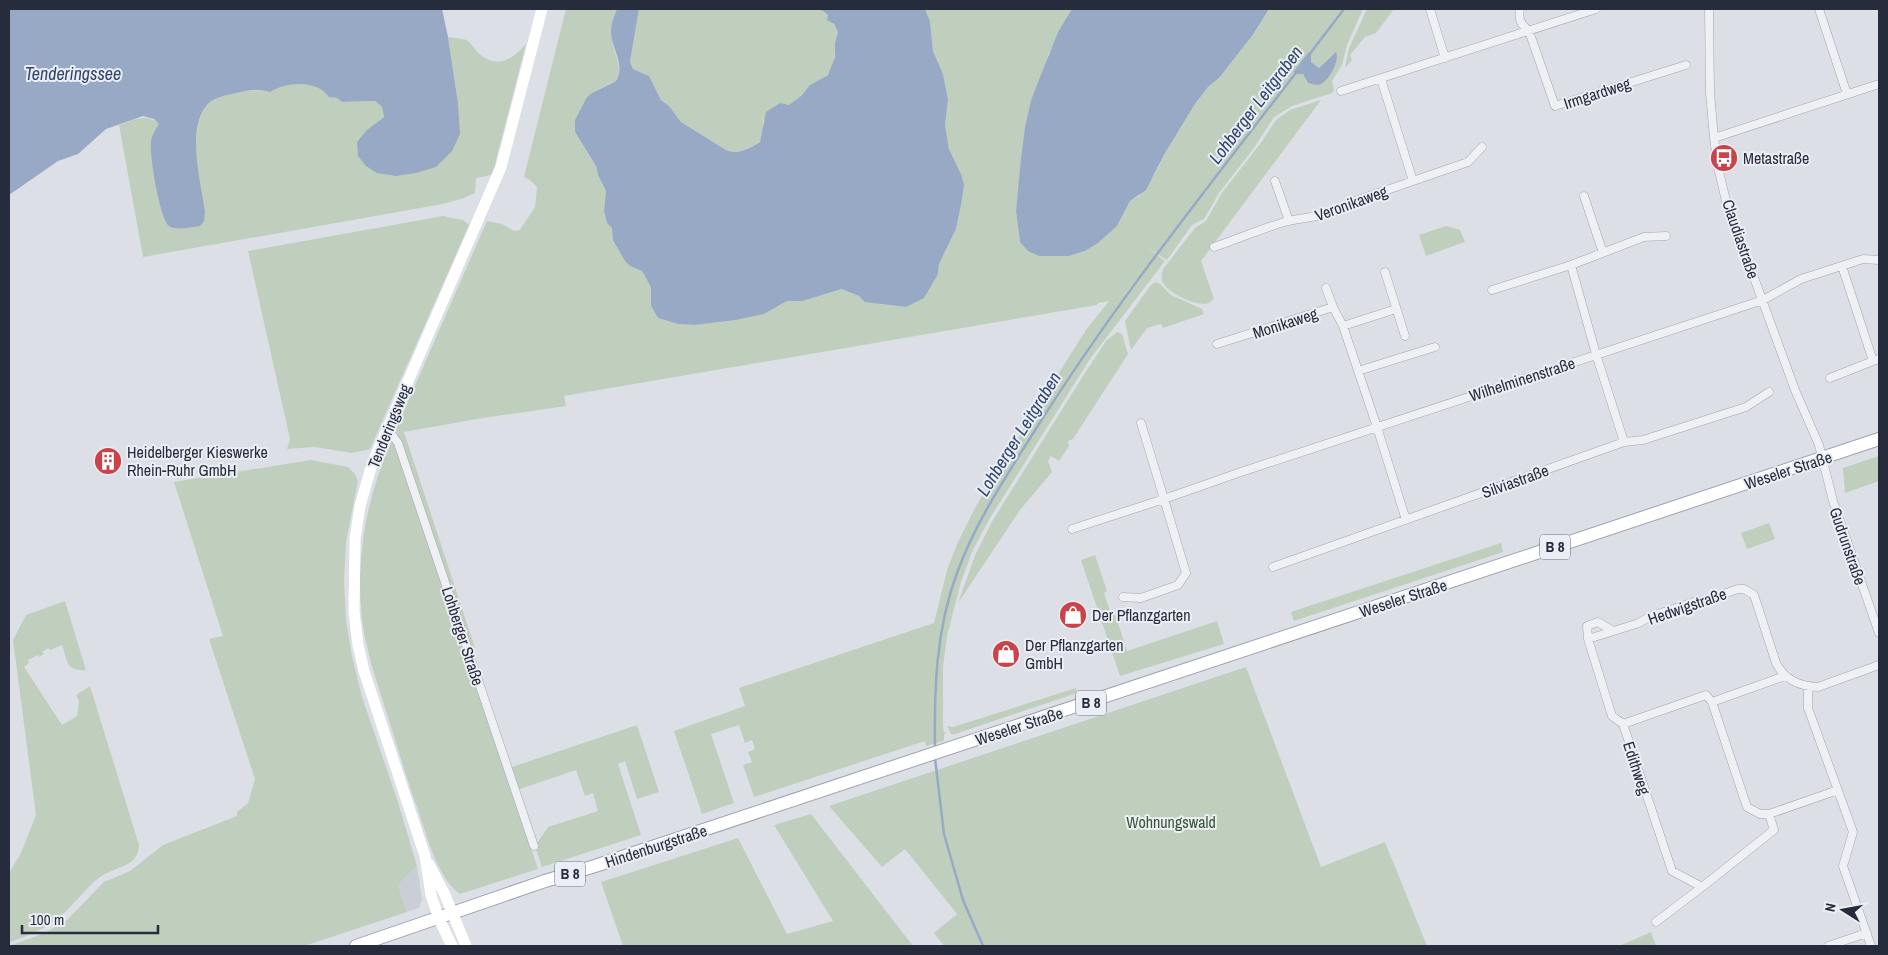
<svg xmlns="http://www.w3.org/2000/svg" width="1888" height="955" font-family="'Archivo Narrow',sans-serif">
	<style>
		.built { fill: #caced7 }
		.green { fill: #c0cfbd; fill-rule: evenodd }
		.water { fill: #97a9c5 }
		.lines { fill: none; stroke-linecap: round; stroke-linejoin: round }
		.stream { stroke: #97a9c5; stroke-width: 2.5 }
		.street-casing { stroke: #a2a6af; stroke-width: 9 }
		.primary-casing { stroke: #9ca2b1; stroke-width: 14 }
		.street { stroke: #eef0f4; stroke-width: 8 }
		.secondary { stroke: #fff; stroke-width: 11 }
		.primary { stroke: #fff; stroke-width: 12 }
		.labels { text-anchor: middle; stroke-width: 4; stroke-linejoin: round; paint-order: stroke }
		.shield { fill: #ebeef4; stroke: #616672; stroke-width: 1 }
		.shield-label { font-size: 15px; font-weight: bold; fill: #262c3b }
		.street-label { font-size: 16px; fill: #262c3b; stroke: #ebeef4 }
		.poi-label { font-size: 16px; fill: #262c3b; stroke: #ebeef4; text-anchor: start }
		.park-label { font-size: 16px; fill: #375634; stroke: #ebeef4 }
		.water-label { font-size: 18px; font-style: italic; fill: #32476d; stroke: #ebeef4 }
	</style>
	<rect width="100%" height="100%" fill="#dcdfe6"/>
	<!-- built -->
	<path class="built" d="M417 866 422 900 419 908 407 912 398 885Z"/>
	<!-- green -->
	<path class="green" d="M566 9H617C612 19 611 34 613 45 616 58 623 69 616 81 607 84 600 89 592 93L575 132 596 166 598 175 606 191 604 211 607 223 612 228 614 240 630 266 642 271 646 278 651 288V306L658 318 678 324 694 325 736 320 764 314 787 301H804L843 289 879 304 906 307 938 274 939 264 956 229 961 205V174L949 149 945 125 948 99 943 74 933 51 930 21 925 9H1072L1048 55 1046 66 1031 100 1025 127 1016 211 1020 242 1039 256H1069L1085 251 1098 243 1117 226 1130 201 1139 196 1155 174 1165 153 1195 104 1208 87 1219 78 1252 36 1269 9H1363L1347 45 1342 65 1332 81 1334 89 1332 93 1292 106 1274 117 1254 148 1219 193 1204 219 1192 225 1167 260 1148 248 1165 261 1090 359 990 518 972 552 961 582 947 636 943 667V726L944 732 947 733 944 734V741L926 746 925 741 754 797 743 765 752 762 748 752 755 749 752 740 745 743 739 725 711 734 734 803 702 814 674 731 745 706 739 688 934 623 947 570 958 542 976 506 1067 360 1086 330 1109 301 1098 303 1097 305 564 396 566 406 483 418 404 432 475 648 469 649 396 429 487 221 502 224 514 231 520 230 535 207 537 187 530 180 524 177ZM1311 53V62L1319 68 1334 53 1308 83 1305 76 1300 73Z
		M639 9H816L823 11 828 15 838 32 833 66 828 75 810 85 801 96 789 105 763 121V131L760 142C749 149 738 155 726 150L681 122 669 106 661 100 649 76 633 69 630 62Z
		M1367 9H1394L1376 33 1365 37 1350 55 1352 60 1345 68 1349 48Z
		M448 37C454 38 464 38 468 41 473 45 476 52 482 56 499 69 515 57 526 44L494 168 491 175 476 178 475 193 464 198 443 204 143 257 119 125C134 120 146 112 159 124L155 133 169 226 176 228 200 226C198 198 188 126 207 105 214 97 226 95 236 93 248 91 257 89 270 91 286 82 316 79 329 97L337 98 342 102 375 101 382 107 384 117 376 123 458 103Z
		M1321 100 1201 261 1214 299C1211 302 1208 304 1204 304 1192 304 1166 292 1162 281 1161 276 1162 273 1163 269L1195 228 1206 221 1221 194 1260 144 1276 120 1290 110Z
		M443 216 463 220 469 225 370 449 352 453 315 447 287 449 290 439 248 251Z
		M1446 226 1460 230 1465 242 1426 256 1419 235Z
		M1155 282 1159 283 1171 295 1202 309 1204 314 1163 328 1161 324 1147 328 1131 350 1125 321 1150 286Z
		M1117 332 1122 334 1128 354 1073 439 1068 441 1069 446 1059 461 1051 456 1048 461 1052 472 1020 510 958 603 976 553 993 520 1083 376 1106 341Z
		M391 442H395L398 447 538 869 460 894C436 877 427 834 417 807 406 777 397 745 387 714 377 683 366 651 362 619 355 558 367 497 391 442Z
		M1879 456V481L1845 493 1843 468Z
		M311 460 348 467 355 474 358 481 346 542 344 580 346 620 352 656 362 697 398 802 417 866 398 885 407 912 304 946H9L45 933 67 920 104 882 130 871 163 845 237 816V812L248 803 255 779 209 639 223 636 174 482Z
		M1769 523 1775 539 1747 549 1741 533Z
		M1501 543 1503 552 1294 621 1291 612Z
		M1095 555 1107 591 1104 593 1110 611 1114 610 1127 651 1217 621 1224 644 1120 676 1081 560Z
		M65 601 86 670C66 672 67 660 62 645L50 650 48 648 42 652 44 654 39 657 38 655 28 660 29 663 24 667 62 725 77 716 79 701 76 695 90 686 139 845C139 867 114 867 100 877 89 885 81 896 72 905 55 924 33 935 9 942V873L21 853 36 815 13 640 26 615Z
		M1246 667 1321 867 1385 842 1427 946H944L934 933 957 914 905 849 882 867 829 806Z
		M1076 688 1077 693 955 734H951L947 726 953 727Z
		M637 725 659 792 637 799 625 761 618 764 641 835 542 867 535 846 548 827 598 811 593 793 585 796 576 770 517 790 509 768Z
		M811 814 913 946H623L601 882 738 838 787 934 833 921 774 825Z
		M1651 932 1656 946H1619Z"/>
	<!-- water -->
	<path class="water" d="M9 9H442L448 37 458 103 460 134 452 151 436 167 416 173 396 176 377 173 366 166 358 156 357 142 367 130 384 117 382 107 375 101 342 102 337 98 329 97C316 79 286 82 270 92 255 88 246 91 232 94 223 96 213 98 207 105 186 130 201 182 205 212L204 221 200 226C191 227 176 231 169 226 160 220 149 154 151 142 151 136 156 129 159 124L154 119 143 116 106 129 78 154 58 161 9 195Z
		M617 9H639L630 62 633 69 649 76 661 100 669 106 681 122 726 150C738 155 749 149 760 142L766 112 780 103 789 105 801 96 810 85 828 75 835 57V43L838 32 834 24 827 20 828 15 823 11 816 9H925L930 21 933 51 943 74 948 99 945 125 949 149 961 174 964 185 961 205 956 229 939 264 938 274 924 298 906 307 865 302 859 296 842 289 803 301H787L764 314 736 320 694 325 678 324 658 318 651 306V288L646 278 642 271 630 266 625 261 613 240 612 228 607 223 604 211 606 191 598 175 596 166 575 132V120L587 97 592 93 616 81C626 65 611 48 611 32 611 24 614 16 617 9Z
		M1072 9H1269L1252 36 1219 78 1208 87 1195 104 1165 153 1146 190 1130 201 1117 226 1098 243 1085 251 1069 256H1039L1028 251 1020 242 1016 211 1021 158 1025 127 1031 100 1058 32Z
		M1336 52C1340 61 1329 80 1321 84 1317 86 1312 84 1308 83L1303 74H1294V71L1308 53H1311V62L1319 68Z"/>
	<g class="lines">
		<!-- stream -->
		<path class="stream" d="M1309 55 1344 9
			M935 748C934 690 936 629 957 573 975 523 1005 478 1034 432 1112 307 1205 191 1295 74
			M935 758 944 834 963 900 983 946"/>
		<defs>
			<path id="street" d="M1430 9 1445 58
				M1520 9C1518 20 1521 24 1529 31L1555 106 1686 65
				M1709 9 1710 93 1714 138 1718 167 1726 201 1795 390 1819 445 1833 501 1879 633
				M1819 9 1847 94
				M1381 79 1413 181
				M1341 91 1596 9
				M1714 138 1879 84
				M1275 181 1289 221
				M1584 196 1603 253
				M1214 247C1238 239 1263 228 1288 221 1315 215 1330 218 1355 201L1468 162 1482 147
				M1571 265 1596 354 1624 442
				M1842 266 1873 361 1879 359
				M1385 272 1405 336
				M1326 288 1333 307
				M1492 290 1571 265 1644 237 1666 236
				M1343 326 1396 309
				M1217 344 1333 307 1343 326 1377 427 1406 520
				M1358 371 1435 347
				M1830 378 1873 361
				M1141 423 1164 499 1241 472 1763 300 1801 279 1863 259 1879 260
				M387 428 398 443 534 846
				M1072 529 1164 499 1186 573 1178 585 1141 598 1123 597
				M1273 567 1624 442 1643 440 1746 407 1769 392
				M1613 631 1598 622 1587 626 1588 639 1639 623 1649 617 1697 601 1707 600 1738 589H1744L1754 595 1776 663C1785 680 1799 686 1818 687L1879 665
				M1588 639 1612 716 1623 724
				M1808 686V708L1853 832 1843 866 1871 946
				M1712 702 1747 807 1760 814H1769L1774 830 1702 887 1672 871 1623 724 1706 695 1712 702 1785 676
				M1769 814 1838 790
				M1656 922 1702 887
				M1828 946 1867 933"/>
			<path id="primary" d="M356 946 545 881 595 866 1879 439"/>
		</defs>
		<!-- street casing -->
		<use href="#street" class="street-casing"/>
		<!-- primary casing -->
		<use href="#primary" class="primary-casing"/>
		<!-- street -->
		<use href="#street" class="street"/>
		<!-- secondary -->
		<path class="secondary" d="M429 864 445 895 466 946
			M452 946 439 919 431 895 425 856 364 671 358 645 354 612 355 539 360 506 372 464 501 167 542 9"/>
		<!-- primary -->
		<use href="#primary" class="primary"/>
	</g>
	<!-- icons -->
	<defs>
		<symbol id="bus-disc" viewBox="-11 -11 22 22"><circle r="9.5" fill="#c8434a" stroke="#ebeef4"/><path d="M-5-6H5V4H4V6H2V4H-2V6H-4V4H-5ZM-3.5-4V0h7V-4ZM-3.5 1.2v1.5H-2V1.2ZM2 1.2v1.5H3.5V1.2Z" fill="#fff"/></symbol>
		<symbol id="building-disc" viewBox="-11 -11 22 22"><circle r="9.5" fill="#c8434a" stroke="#ebeef4"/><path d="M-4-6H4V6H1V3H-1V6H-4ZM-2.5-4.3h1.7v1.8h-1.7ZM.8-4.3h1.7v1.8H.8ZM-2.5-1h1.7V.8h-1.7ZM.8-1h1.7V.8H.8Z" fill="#fff"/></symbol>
		<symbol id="shop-disc" viewBox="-11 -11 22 22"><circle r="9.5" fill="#c8434a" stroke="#ebeef4"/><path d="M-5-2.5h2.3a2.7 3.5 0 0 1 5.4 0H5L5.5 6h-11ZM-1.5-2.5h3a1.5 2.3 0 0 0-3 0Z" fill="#fff"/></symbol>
	</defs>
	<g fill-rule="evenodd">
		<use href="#bus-disc" x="1708" y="142" width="32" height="32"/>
		<use href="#building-disc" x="92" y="445" width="32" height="32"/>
		<use href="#shop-disc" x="1057" y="599" width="32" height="32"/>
		<use href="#shop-disc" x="990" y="638" width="32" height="32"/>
	</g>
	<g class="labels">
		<!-- shield labels -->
		<g class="shield">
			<rect x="1540" y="534.5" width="30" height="25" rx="4"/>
			<rect x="1076" y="690.5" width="30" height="25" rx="4"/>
			<rect x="555" y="861.5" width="30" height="25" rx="4"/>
		</g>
		<g class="shield-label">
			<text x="1555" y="552">B 8</text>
			<text x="1091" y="708">B 8</text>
			<text x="570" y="879">B 8</text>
		</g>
		<!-- street labels -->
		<g class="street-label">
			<text transform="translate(1597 93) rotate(-18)" y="6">Irmgardweg</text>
			<text transform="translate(1351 203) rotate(-20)" y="6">Veronikaweg</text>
			<text transform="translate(1741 239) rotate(71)" y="6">Claudiastraße</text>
			<text transform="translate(1285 323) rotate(-18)" y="6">Monikaweg</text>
			<text transform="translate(1522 379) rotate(-18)" y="6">Wilhelminenstraße</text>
			<text transform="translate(389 426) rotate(-68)" y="6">Tenderingsweg</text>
			<text transform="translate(1788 470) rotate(-18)" y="6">Weseler Straße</text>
			<text transform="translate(1515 481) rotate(-20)" y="6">Silviastraße</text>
			<text transform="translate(1848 546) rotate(71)" y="6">Gudrunstraße</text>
			<text transform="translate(1403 598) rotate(-18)" y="6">Weseler Straße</text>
			<text transform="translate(1687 606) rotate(-19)" y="6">Hedwigstraße</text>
			<text transform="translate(463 636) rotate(72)" y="6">Lohberger Straße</text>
			<text transform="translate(1019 726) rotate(-18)" y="6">Weseler Straße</text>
			<text transform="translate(1637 768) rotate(72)" y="6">Edithweg</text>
			<text transform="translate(656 846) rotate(-18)" y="6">Hindenburgstraße</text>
		</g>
		<!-- poi labels -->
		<g class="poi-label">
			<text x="1743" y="164">Metastraße</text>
			<text x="127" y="458">Heidelberger Kieswerke<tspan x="127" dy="18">Rhein-Ruhr GmbH</tspan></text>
			<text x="1092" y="621">Der Pflanzgarten</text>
			<text x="1025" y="651">Der Pflanzgarten<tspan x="1025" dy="18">GmbH</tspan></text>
		</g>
		<!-- park labels -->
		<g class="park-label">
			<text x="1171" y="828">Wohnungswald</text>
		</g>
		<!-- water labels -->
		<g class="water-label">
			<text x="73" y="80">Tenderingssee</text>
			<text transform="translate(1256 105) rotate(-53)" y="6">Lohberger Leitgraben</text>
			<text transform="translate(1019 434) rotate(-58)" y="6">Lohberger Leitgraben</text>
		</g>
	</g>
	<!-- border -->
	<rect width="1888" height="955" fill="none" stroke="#262c3b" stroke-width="20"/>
	<!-- north arrow -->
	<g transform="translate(1843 910) rotate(281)" stroke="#ebeef4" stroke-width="4" paint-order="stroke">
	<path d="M0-4L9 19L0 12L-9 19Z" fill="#262c3b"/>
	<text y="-8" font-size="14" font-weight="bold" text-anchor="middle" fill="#262c3b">N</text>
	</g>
	<!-- scale -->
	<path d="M22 925v8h136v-8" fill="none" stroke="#262c3b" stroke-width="2.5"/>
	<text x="30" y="925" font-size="15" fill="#262c3b" stroke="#ebeef4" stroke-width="4" paint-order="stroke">100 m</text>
</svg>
